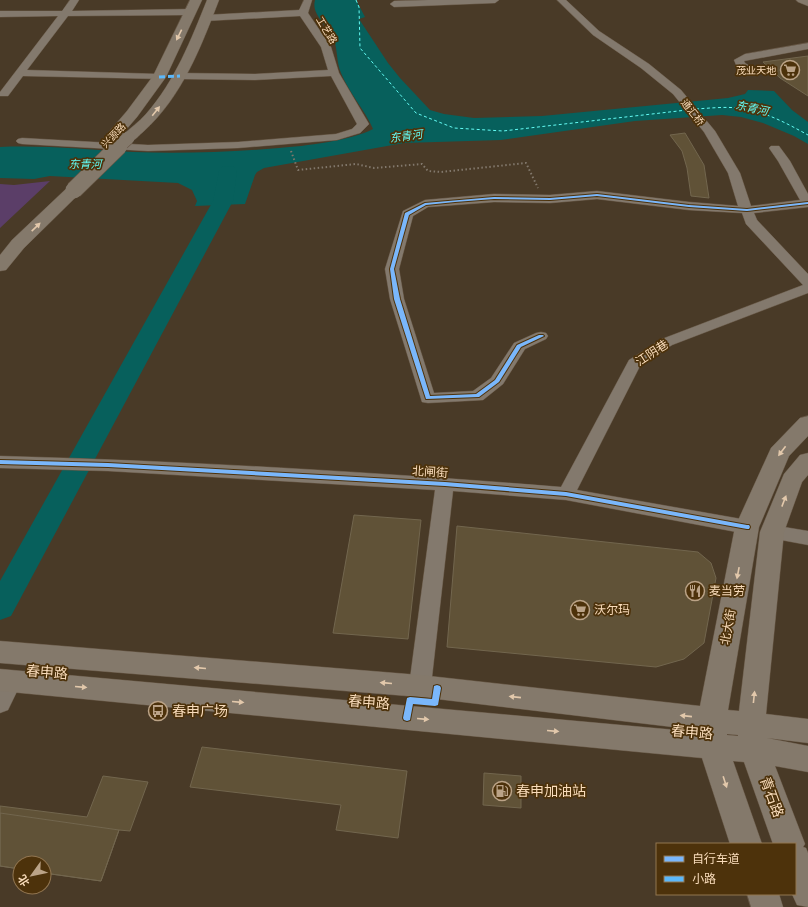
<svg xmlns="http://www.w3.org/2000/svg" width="808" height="907" font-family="'IBM Plex Serif','Noto Sans SC',serif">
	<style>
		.green { fill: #5b3e68 }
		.water { fill: #07605c }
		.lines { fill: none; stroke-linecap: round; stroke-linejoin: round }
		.river { fill: #07605c; fill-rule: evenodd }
		.ferry { stroke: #63fcf5; stroke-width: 1; stroke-dasharray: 3 2.5; stroke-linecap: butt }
		.building { fill: #605237; stroke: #72664e }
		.minor-casing { stroke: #665644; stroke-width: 1 }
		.major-casing { stroke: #665644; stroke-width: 1 }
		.path { stroke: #82786c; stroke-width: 2; stroke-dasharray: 1.5 2.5; stroke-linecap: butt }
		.minor { fill: #83796d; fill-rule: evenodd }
		.major { fill: #84796b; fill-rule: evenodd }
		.major-bridge-far1-casing { stroke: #665644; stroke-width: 14; stroke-linecap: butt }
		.major-bridge-casing { stroke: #665644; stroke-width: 18; stroke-linecap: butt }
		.major-bridge-far1 { stroke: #84796b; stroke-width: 13 }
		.major-bridge { stroke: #84796b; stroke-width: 17 }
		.quiet { stroke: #5cb8fa; stroke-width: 3; stroke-dasharray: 6 3; stroke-linecap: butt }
		.cycleway-casing { stroke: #4d320b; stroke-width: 2 }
		.cycleway { fill: #7ab7fb; fill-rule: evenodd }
		.oneway { fill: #e2c8ab }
		.labels { text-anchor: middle; stroke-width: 3.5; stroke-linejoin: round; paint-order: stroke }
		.far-street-label { font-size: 10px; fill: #f9dcbb; stroke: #4d320b }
		.far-poi-label { font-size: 10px; fill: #f9dcbb; stroke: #4d320b; text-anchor: end }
		.far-water-label { font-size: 11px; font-style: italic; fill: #63fcf5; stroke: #4d320b }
		.street-label { font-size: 12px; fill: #f9dcbb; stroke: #4d320b }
		.poi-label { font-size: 12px; fill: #f9dcbb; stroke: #4d320b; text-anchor: start }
		.near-street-label { font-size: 14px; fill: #f9dcbb; stroke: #4d320b }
		.near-poi-label { font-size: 14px; fill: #f9dcbb; stroke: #4d320b; text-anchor: start }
	</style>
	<rect width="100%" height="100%" fill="#493a27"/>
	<!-- green -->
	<path class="green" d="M50 181 0 228V184L14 185Z"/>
	<!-- water -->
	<path class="water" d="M315 0H356L365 17 359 19 388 63 400 78 430 110 444 114 474 118 542 116 728 98 745 94 748 90 774 91 792 110 808 122V144L794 136 763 123 741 117 722 115 635 121 501 140 404 143 264 168 257 172 255 175 245 204 195 206 197 201 192 190 178 183 50 176 34 179 0 178V147C44 145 89 150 133 152 181 154 231 152 279 148 305 146 350 141 373 129 365 110 349 93 341 73 336 61 338 49 333 37 327 24 311 15 315 0Z"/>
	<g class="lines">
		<!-- river -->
		<path class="river" d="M228 166 234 167 237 171 233 201 11 616 0 620V581L213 201 219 171 222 167Z"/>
		<!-- ferry -->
		<path class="ferry" d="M356 0 359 7 360 48 416 113 454 128 503 131 687 110
			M696 109C712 108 729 106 745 109 768 113 788 124 808 135"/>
	</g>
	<!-- building -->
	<path class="building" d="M808 56V96L780 78 763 62Z
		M685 133 704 165 709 198 691 196 687 168 682 151 670 135Z
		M354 515 421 520 408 639 333 633Z
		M457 526 698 552 711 563 716 578 704 643 684 659 656 667 447 647Z
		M202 747 407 771 398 838 336 830 341 805 190 787Z
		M484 773 521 776V808L483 805Z
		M103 776 148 782 130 831 119 830 101 881 44 873V863H20V869L0 866V806L87 817Z
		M0 813 119 830 101 881 44 873V863H20V869L0 866Z"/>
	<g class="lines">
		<defs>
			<path id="minor" d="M70 0H79L72 11 191 9 196 12 191 15 68 16 27 70 159 74 164 77 163 79 23 76 8 96H0V92L58 16 0 17V11H62Z
				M304 0H312L308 13 331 47 339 73 369 124 360 133 337 140 238 148 148 151 22 144 18 143 16 141 18 139 22 138 148 145 238 142 336 134 352 129 357 124 331 76 255 80 180 79 175 76 180 73 255 74 328 70 321 47 300 16 205 21 200 18 205 15 299 10Z
				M428 0H499L495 3 394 7 390 4 394 1Z
				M557 0H566L599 31 649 64 681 90 715 131 740 173 751 206 800 200 778 161 769 148 771 146H779L790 161 808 194V207L754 213 757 220 808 274V293L672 345 640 366 577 490 747 520 753 522 756 527 753 532 747 534 566 500 453 491 431 686 427 692 420 695 413 692 409 686 435 490 108 471 0 468V456C187 461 374 472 561 487L629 360 662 339 803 285 746 224 742 213 689 210 597 199 550 203 494 202 455 205 428 207 413 216 399 269 404 299 434 393 473 391 491 378 514 343 536 333 541 332 546 333 548 336 546 339 525 349 503 384 483 400 428 403 422 402 390 299 385 269 403 211 425 200 494 194 550 195 597 191 689 202 738 206 728 173 704 132 673 94 641 68 593 35Z
				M808 43V49L744 61 745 63 759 72 754 75 737 67 734 60 745 54Z
				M772 525 808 531V545L765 537 763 532 765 527Z
				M11 672 18 675 22 681 8 710 0 713V682L4 675Z"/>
			<path id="major" d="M190 0H202L166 77 137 117 118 139 113 140 108 139 106 136 108 133 127 111 153 76Z
				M207 0H219C201 47 182 97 143 132 136 138 133 144 123 141L121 138 123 135C130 128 139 122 146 114 175 81 191 40 207 0Z
				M796 0H808V6L798 2Z
				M74 185 80 187 82 190 80 193 24 248 6 270 0 271V255L12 240 68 187Z
				M808 416V436L789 456 759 527 728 710 739 711 760 532 784 474 800 455 808 453V475L802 482 784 532 766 714 808 719V743L767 738 808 746V772L775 766 805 844 803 847 806 848 808 853V907L797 905 792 894H795V844H773L744 762 733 761 762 844H730L702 758 0 691V669L698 732V730L420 697 0 663V641L420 675 700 706 735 527 771 448 800 418ZM727 734 738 735V736L727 735Z
				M747 894H779L783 907H751Z"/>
		</defs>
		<!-- minor casing -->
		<use href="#minor" class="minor-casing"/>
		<!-- major casing -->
		<use href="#major" class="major-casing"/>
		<!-- path -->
		<path class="path" d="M291 151 298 170 356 164 374 168 422 164 428 171 441 172 526 163 538 188"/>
		<!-- minor -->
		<use href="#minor" class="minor"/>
		<!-- major -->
		<use href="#major" class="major"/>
		<defs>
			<path id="major-bridge-far1" d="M118 147 128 138"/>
			<path id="major-bridge" d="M74 190 119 146"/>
		</defs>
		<!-- major-bridge-far1 casing -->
		<use href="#major-bridge-far1" class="major-bridge-far1-casing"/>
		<!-- major-bridge casing -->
		<use href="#major-bridge" class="major-bridge-casing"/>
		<!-- major-bridge-far1 -->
		<use href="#major-bridge-far1" class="major-bridge-far1"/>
		<!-- major-bridge -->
		<use href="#major-bridge" class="major-bridge"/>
		<!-- quiet -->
		<path class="quiet" d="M159 77 180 76"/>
		<defs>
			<path id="cycleway" d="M597 194 689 205 747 209 808 202V204L747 211 689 207 597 196 550 200 494 199 455 202 426 205 409 215 394 269 400 299 430 396 476 394 495 380 517 345 539 335H543L544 336 521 347 499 382 479 397 426 399 394 299 390 269 405 213 425 203 494 197 550 198Z
				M0 460 108 463 445 482 566 492 747 525H749L750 527 749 529H747L566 496 445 486 108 467 0 464Z
				M437 685 440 686 441 688 438 705 435 706 413 704 410 720 407 721 404 720 403 718 407 698 410 697 432 699 434 686Z"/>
		</defs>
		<!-- cycleway casing -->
		<use href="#cycleway" class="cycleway-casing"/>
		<!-- cycleway -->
		<use href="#cycleway" class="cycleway"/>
	</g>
	<!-- one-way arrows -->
	<defs><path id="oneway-solid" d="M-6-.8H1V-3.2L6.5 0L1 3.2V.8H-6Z"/></defs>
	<g class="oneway">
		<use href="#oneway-solid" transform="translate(179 35) rotate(116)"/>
		<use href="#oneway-solid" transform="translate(156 111) rotate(-51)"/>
		<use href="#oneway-solid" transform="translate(36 227) rotate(-44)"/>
		<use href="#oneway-solid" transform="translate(782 451) rotate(127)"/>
		<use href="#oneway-solid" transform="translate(784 501) rotate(-69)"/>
		<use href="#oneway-solid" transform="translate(738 573) rotate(101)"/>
		<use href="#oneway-solid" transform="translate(200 668) rotate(-175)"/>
		<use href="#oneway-solid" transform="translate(386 683) rotate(-175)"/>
		<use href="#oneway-solid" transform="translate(81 687) rotate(5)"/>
		<use href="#oneway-solid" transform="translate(515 697) rotate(-174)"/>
		<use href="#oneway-solid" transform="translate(754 697) rotate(-84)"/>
		<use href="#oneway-solid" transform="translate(238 702) rotate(5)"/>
		<use href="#oneway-solid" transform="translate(686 716) rotate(-174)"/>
		<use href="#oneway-solid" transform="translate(423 719) rotate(5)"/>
		<use href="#oneway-solid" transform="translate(553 731) rotate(5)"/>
		<use href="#oneway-solid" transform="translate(725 782) rotate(72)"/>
	</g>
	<!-- icons -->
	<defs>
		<symbol id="supermarket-ring" viewBox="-11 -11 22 22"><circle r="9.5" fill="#4d320b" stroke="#bba387" stroke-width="1.5"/><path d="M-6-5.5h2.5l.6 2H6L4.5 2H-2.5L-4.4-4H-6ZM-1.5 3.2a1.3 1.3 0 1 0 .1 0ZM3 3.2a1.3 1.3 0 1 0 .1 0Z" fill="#bba387"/></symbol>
		<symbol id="restaurant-ring" viewBox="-11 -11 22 22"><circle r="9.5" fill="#4d320b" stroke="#bba387" stroke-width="1.5"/><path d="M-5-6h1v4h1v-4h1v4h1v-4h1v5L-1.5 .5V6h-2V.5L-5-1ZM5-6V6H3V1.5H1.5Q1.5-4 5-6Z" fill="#bba387"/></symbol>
		<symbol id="bus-ring" viewBox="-11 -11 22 22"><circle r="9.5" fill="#4d320b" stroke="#bba387" stroke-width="1.5"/><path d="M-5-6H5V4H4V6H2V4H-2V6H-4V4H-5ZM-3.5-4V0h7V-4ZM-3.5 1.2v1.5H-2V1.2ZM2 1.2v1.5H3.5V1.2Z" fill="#bba387"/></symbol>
		<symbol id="fuel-ring" viewBox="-11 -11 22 22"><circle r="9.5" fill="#4d320b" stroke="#bba387" stroke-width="1.5"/><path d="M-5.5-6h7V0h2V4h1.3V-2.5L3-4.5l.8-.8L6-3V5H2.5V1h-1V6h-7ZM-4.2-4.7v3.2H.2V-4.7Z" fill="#bba387"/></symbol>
	</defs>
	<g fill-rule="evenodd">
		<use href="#supermarket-ring" x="779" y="59" width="22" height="22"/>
		<use href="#restaurant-ring" x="684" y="580" width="22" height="22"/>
		<use href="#supermarket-ring" x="569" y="599" width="22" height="22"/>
		<use href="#bus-ring" x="147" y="700" width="22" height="22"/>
		<use href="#fuel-ring" x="491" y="780" width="22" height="22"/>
	</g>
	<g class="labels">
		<!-- far-street labels -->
		<g class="far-street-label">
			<text transform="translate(327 30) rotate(59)" y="4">工艺路</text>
			<text transform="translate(693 112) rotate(51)" y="4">通汇桥</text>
			<text transform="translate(113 135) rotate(-46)" y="4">兴源路</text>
		</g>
		<!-- far-poi labels -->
		<g class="far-poi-label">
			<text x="776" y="74">茂业天地</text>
		</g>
		<!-- far-water labels -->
		<g class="far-water-label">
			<text transform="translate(752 108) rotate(12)" y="4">东青河</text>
			<text transform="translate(406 136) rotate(-8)" y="4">东青河</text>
			<text x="85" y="168">东青河</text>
		</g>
		<!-- street labels -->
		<g class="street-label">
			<text transform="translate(652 353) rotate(-33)" y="4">江阴巷</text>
			<text transform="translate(430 472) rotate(4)" y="4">北闸街</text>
			<text transform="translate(728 627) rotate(-80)" y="4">北大街</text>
		</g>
		<!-- poi labels -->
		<g class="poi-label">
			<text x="709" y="595">麦当劳</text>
			<text x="594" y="614">沃尔玛</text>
		</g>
		<!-- near-street labels -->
		<g class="near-street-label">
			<text transform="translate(47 672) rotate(5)" y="5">春申路</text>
			<text transform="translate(369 702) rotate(5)" y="5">春申路</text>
			<text transform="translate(692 732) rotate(5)" y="5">春申路</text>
			<text transform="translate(772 797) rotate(70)" y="5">青石路</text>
		</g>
		<!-- near-poi labels -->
		<g class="near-poi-label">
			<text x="172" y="716">春申广场</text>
			<text x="516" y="796">春申加油站</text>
		</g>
	</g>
	<!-- legend -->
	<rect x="656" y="843" width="140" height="52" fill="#4d320b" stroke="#927651"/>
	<rect x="664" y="856" width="20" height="6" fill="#7ab7fb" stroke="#927651"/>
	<text x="692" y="863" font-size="12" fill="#f9dcbb">自行车道</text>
	<rect x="664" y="876" width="20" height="6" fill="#5cb8fa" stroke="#927651"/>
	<text x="692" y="883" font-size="12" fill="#f9dcbb">小路</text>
	<!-- north arrow -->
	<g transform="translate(32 875) rotate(237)"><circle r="19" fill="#4d320b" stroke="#927651"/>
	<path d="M0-3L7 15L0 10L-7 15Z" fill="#bba387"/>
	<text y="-6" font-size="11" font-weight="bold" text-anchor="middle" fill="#f9dcbb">北</text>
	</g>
</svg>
